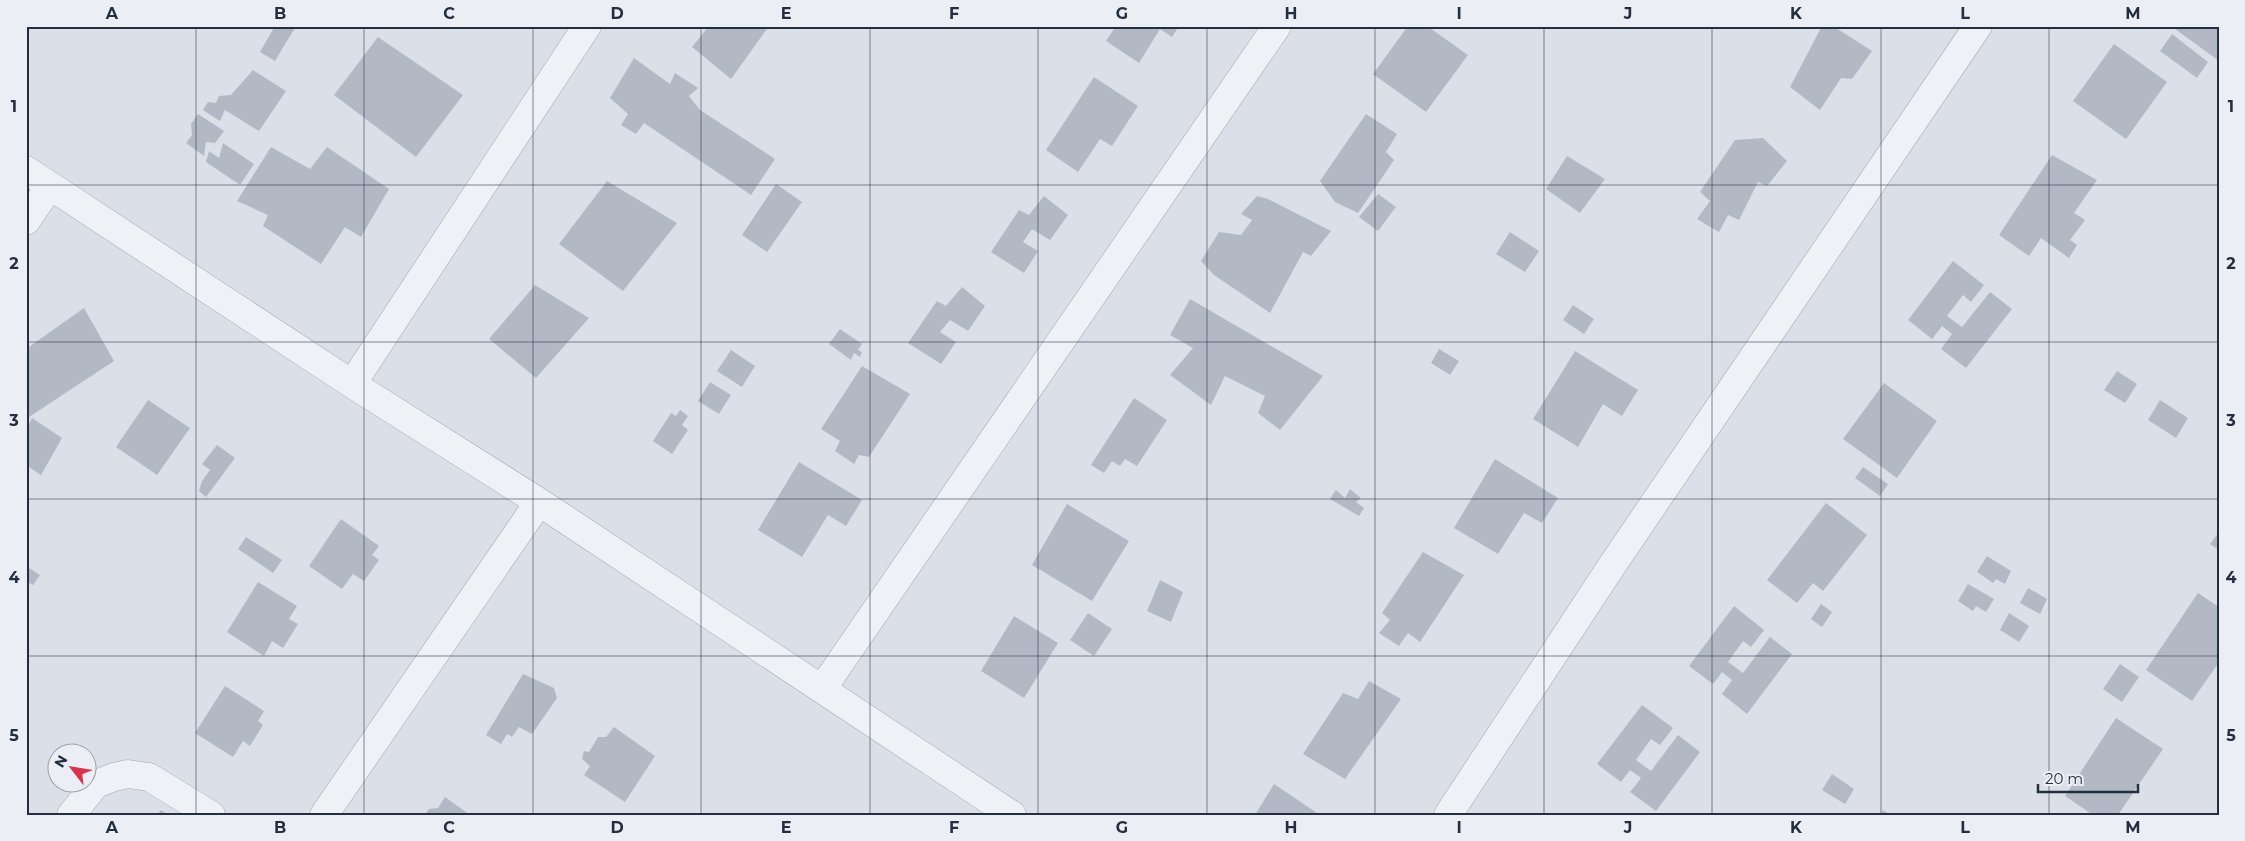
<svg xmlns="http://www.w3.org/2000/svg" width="2245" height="841" font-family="Montserrat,sans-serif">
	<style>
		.building { fill: #b2b9c5 }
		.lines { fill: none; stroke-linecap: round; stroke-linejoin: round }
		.minor-casing { stroke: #a0a7b2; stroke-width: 29 }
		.minor { stroke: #eef1f6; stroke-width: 28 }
		.grid { fill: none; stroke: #242e3f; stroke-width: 1; stroke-opacity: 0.55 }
		.neatline { fill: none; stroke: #242e3f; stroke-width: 2 }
		.grid-label { font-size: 16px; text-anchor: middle; font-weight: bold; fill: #242e3f }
	</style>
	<rect width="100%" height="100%" fill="#dbe0e8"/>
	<!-- building -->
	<path class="building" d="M275 26H296L275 61 260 52Z
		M709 26H769L731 79 692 47Z
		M1116 26H1179L1172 37 1160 29 1139 63 1106 41Z
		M1408 26H1427L1468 55 1426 112 1373 74Z
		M1822 26H1833L1872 51 1852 79 1841 78 1820 110 1790 87Z
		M2171 26H2219V61Z
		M2172 34 2208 62 2197 78 2160 51Z
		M378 37 463 95 416 157 334 95Z
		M2114 44 2167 82 2126 139 2073 101Z
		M634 58 670 84 675 73 698 88 689 96 700 110 775 159 751 195 644 123 636 134 621 125 628 114 610 98Z
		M253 70 286 91 259 131 225 110 220 121 203 110 208 102 216 103 219 96 231 95Z
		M1094 77 1138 106 1112 146 1100 139 1078 172 1046 150Z
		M198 114 224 131 215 143 206 142 204 156 186 143 192 135 191 124Z
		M1366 114 1397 134 1386 152 1394 160 1358 213 1335 202 1320 181Z
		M1763 138 1787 161 1767 186 1758 182 1739 220 1728 215 1719 232 1697 219 1710 201 1700 192 1735 140Z
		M223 143 254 164 240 185 206 162 209 151 219 158Z
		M271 147 310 169 327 147 389 189 361 237 345 227 321 264 263 226 268 215 237 201Z
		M2052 155 2097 180 2074 213 2085 220 2070 240 2077 245 2069 258 2041 238 2029 256 1999 235Z
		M1567 156 1605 179 1580 213 1546 189Z
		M607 181 677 223 623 291 559 244Z
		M776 184 802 202 767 252 742 235Z
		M1378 194 1396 207 1378 231 1359 217Z
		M1044 196 1068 215 1050 240 1032 229 1023 242 1038 251 1024 273 991 252 1019 210 1029 215Z
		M1257 196 1268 199 1331 231 1311 256 1303 252 1270 313 1214 275 1201 261 1219 232 1241 235 1252 220 1241 214Z
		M1510 232 1539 251 1525 272 1496 254Z
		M1953 261 1984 285 1971 302 1963 295 1947 316 1962 327 1990 292 2012 309 1966 368 1941 349 1952 334 1942 326 1932 339 1908 320Z
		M535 285 589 318 536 378 489 339Z
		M962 287 985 306 968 331 950 320 940 332 956 342 941 364 908 343 937 301 946 306Z
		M1190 299 1323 376 1280 430 1258 413 1265 396 1225 376 1211 405 1170 375 1193 348 1170 335Z
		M1573 305 1594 319 1584 334 1563 320Z
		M84 308 114 361 26 419V349Z
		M840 329 862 344 858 350 862 352 860 357 854 353 851 360 829 344Z
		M1439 349 1459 361 1450 375 1431 363Z
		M731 350 755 366 742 387 717 371Z
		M1575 351 1638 390 1622 416 1603 404 1578 447 1533 419Z
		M862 366 910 394 869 457 859 455 854 464 835 451 840 441 821 429Z
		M2117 371 2137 384 2125 403 2104 390Z
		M710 382 731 395 719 414 698 401Z
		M1884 383 1937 421 1897 478 1843 439Z
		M1134 398 1167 420 1137 466 1125 459 1120 466 1112 461 1104 473 1091 465Z
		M148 400 190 428 157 475 116 447Z
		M2160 400 2188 418 2176 438 2148 420Z
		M680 410 688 416 682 425 688 430 672 454 653 441 671 413 676 416Z
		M32 418 62 438 41 475 26 465V430Z
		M217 445 235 458 206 497 199 491 202 481 210 470 202 464Z
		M1495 459 1558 498 1542 523 1524 513 1498 554 1454 528Z
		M799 462 862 500 846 526 828 515 802 557 758 530Z
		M1863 467 1888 484 1880 496 1855 478Z
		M1350 489 1361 498 1356 502 1364 508 1359 516 1330 499 1336 490 1345 498Z
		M1826 503 1867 535 1823 591 1813 583 1797 603 1767 580Z
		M1067 504 1129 541 1092 601 1032 565Z
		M341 519 379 546 372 555 379 560 364 581 353 574 342 589 309 566Z
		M2219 532V550L2210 544Z
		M246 537 282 560 273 573 238 549Z
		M1423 552 1464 575 1420 642 1408 633 1399 646 1379 633 1390 620 1382 613Z
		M1987 556 2011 571 2005 584 1996 579 1993 583 1977 572Z
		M26 566 40 575 33 585 26 581Z
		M1160 580 1183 592 1171 622 1147 611Z
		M258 582 297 606 289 619 298 624 283 648 272 641 264 656 227 632Z
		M1968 584 1994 599 1986 612 1976 606 1973 611 1958 601Z
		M2028 588 2047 599 2040 614 2020 603Z
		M2198 593 2219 607V662L2192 701 2146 670Z
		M1821 604 1832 612 1822 627 1811 619Z
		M1734 606 1764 630 1751 647 1743 641 1728 662 1743 673 1770 637 1792 654 1747 714 1722 694 1732 680 1722 672 1713 684 1689 666Z
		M1088 613 1112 629 1094 656 1070 640Z
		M2009 613 2029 626 2019 642 2000 630Z
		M1014 616 1058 643 1024 698 981 671Z
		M2120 664 2139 677 2122 702 2103 689Z
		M523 674 554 688 557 698 532 734 519 727 512 737 507 734 501 744 486 735Z
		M1369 681 1401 699 1345 779 1303 754 1343 693 1358 699Z
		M225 686 264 711 258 721 263 725 250 746 243 741 233 757 195 733Z
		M1642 705 1673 728 1660 745 1651 739 1636 760 1651 771 1678 735 1700 752 1656 811 1630 792 1641 778 1630 770 1621 782 1597 764Z
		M2116 718 2163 749 2118 815H2093L2065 796Z
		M614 727 655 756 625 802 584 775 590 766 582 759 584 751 589 752 598 737H606Z
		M1832 774 1854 789 1845 804 1822 790Z
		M1274 784 1320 815H1255Z
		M445 797 470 815H425L429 809 438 808Z
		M161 810 168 815H157Z
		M1883 810 1890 815H1880Z"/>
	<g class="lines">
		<defs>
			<path id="minor" d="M26 170 352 384 539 502 1012 815
				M26 221 50 186
				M352 384 587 26
				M822 689 1277 26
				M71 815 96 784 114 777 128 774 149 777 211 815
				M324 815 539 502
				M1448 815 1611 567 1978 26"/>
		</defs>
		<!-- minor casing -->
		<use href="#minor" class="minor-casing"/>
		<!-- minor -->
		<use href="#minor" class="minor"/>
	</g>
	<!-- grid -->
	<path class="grid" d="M196 26V815M364 26V815M533 26V815M701 26V815M870 26V815M1038 26V815M1207 26V815M1375 26V815M1544 26V815M1712 26V815M1881 26V815M2049 26V815M26 185H2219M26 342H2219M26 499H2219M26 656H2219"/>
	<!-- border -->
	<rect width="2245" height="841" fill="none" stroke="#ebeff5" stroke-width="55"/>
	<!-- north arrow -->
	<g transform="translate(72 768) rotate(301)"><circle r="24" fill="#ebeff5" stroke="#9ba2ac"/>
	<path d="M0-4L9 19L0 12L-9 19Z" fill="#dc314c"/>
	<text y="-8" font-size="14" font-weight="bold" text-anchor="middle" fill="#242e3f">N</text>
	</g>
	<!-- scale -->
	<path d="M2038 784v8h100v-8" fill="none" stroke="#242e3f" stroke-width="2.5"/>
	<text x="2045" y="784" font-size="15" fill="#242e3f" stroke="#ebeff5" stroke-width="4" paint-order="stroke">20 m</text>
	<rect x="28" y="28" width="2190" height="786" class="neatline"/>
	<g class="grid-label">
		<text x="112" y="19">A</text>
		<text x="280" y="19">B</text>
		<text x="449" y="19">C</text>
		<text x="617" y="19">D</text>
		<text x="786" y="19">E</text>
		<text x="954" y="19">F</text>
		<text x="1122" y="19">G</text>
		<text x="1291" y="19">H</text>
		<text x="1459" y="19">I</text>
		<text x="1628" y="19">J</text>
		<text x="1796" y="19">K</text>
		<text x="1965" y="19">L</text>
		<text x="2133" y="19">M</text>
		<text x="14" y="112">1</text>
		<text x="2231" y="112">1</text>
		<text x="14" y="269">2</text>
		<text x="2231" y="269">2</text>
		<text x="14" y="426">3</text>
		<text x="2231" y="426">3</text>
		<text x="14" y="583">4</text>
		<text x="2231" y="583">4</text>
		<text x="14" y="741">5</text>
		<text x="2231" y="741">5</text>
		<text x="112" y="833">A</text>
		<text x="280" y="833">B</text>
		<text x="449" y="833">C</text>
		<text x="617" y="833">D</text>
		<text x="786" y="833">E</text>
		<text x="954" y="833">F</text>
		<text x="1122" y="833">G</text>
		<text x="1291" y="833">H</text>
		<text x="1459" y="833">I</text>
		<text x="1628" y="833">J</text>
		<text x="1796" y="833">K</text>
		<text x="1965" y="833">L</text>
		<text x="2133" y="833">M</text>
	</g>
</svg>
